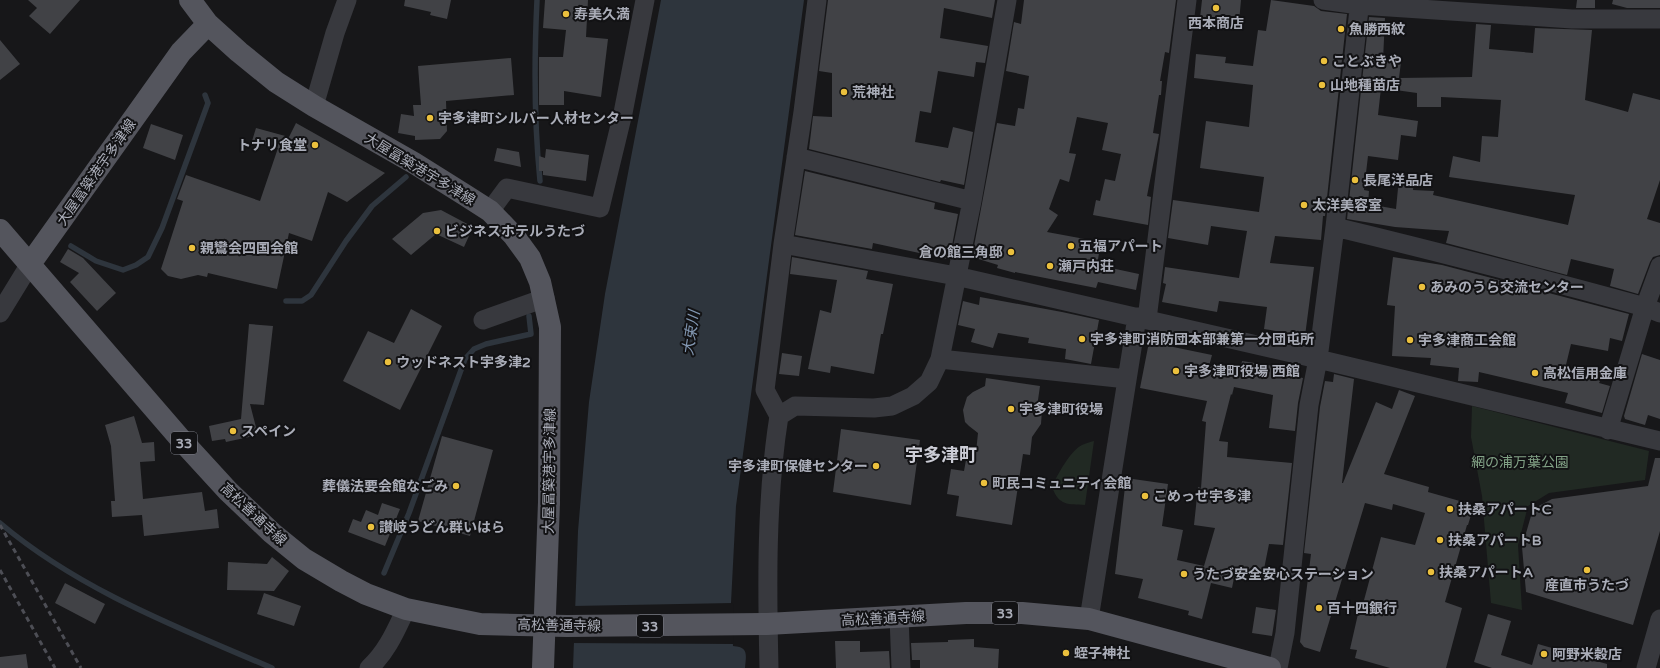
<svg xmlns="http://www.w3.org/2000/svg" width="1660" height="668" font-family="'Varela Round','Noto Sans JP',sans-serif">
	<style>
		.green { fill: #212923 }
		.water { fill: #2e353d }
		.pier { fill: #171719 }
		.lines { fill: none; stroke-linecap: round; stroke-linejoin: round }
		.stream { stroke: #2e353d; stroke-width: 5.5 }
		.building { fill: #414246; fill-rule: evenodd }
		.minor { stroke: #38393e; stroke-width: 19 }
		.major { stroke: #54555d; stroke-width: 22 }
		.rail { stroke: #4d4e55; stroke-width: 3; stroke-dasharray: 5 4; stroke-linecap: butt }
		.major-bridge { stroke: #54555d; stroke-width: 22 }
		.poi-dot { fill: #ebc03d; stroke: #121214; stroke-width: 1.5 }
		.labels { text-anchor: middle; stroke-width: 4; stroke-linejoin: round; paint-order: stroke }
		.shield { fill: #121214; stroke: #7c7e87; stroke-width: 1 }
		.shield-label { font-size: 13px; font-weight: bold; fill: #aaadb8 }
		.poi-label { font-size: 14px; font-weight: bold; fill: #aaadb8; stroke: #121214; text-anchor: start }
		.street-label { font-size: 14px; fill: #aaadb8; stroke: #121214 }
		.park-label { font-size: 14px; fill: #82a286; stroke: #121214 }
		.water-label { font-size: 15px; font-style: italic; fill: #8297b2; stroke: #121214 }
		.district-label { font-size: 18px; font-weight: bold; fill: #cbccd5; stroke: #121214 }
	</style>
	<rect width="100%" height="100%" fill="#171719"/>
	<!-- green -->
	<path class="green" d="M1472 406 1649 451 1645 480 1549 493 1528 506 1518 545 1522 610 1491 603 1482 496 1471 437Z
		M1094 441 1085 505C1068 504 1059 506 1052 487 1057 475 1071 450 1082 445 1086 443 1090 442 1094 441Z"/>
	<!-- water -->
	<path class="water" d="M661 0H804L736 506 731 603 733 646C749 647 746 655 745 668H573L578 531 589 402 605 294Z"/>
	<!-- pier -->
	<path class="pier" d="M733 603 734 644 572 643 573 606Z"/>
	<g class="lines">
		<!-- stream -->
		<path class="stream" d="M537 0C534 61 534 121 540 181
			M71 246 96 261 123 270 136 265 148 257 162 228 208 103 205 95
			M286 301H302L311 295 346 241 372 206 406 177
			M0 523C79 590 179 628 272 668
			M384 573 409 513 465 359 474 349 486 344 531 334 529 316"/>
	</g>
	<!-- building -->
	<path class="building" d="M28 0H80L50 34 29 16 37 8Z
		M405 0H451L447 19 430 15 431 12 404 6Z
		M545 0H588L586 37 608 39 601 97 564 91V105H539V57H563L566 30 543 28Z
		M828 0H995L992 18 944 8 940 38 988 46 985 63 976 62 974 77 938 71 931 113 920 111 915 142 948 148 953 127 973 132 964 185 941 180 940 182 809 149 813 116 832 117V73L819 71Z
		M1024 0H1176L1169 53 1165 52 1160 81H1162L1161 95H1159L1153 133 1159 134 1147 196 1151 197 1148 225 1093 215 1096 200 1100 201 1105 179 1115 181 1121 154 1102 150 1108 123 1077 117 1069 153 1076 154 1069 182 1060 179 1049 209 1058 215 1047 232 1101 242 1097 265 1139 274 1136 290 1098 282 1096 288 1015 272V273L997 268 998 265 972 257 997 123 1015 126 1018 108 1024 109 1029 76 1006 71 1014 22 1021 24Z
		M1202 0H1241L1239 22 1200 18Z
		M1271 0 1314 6 1321 11 1347 14 1325 216H1323L1321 240 1275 236 1270 263 1314 267 1305 336 1264 329 1267 307 1219 301 1217 312 1162 302 1166 284 1163 283 1165 267 1239 278 1247 231 1211 226 1208 245 1168 238 1173 200 1259 212 1264 177 1200 168 1206 121 1249 127 1253 85 1194 78 1196 54 1226 57 1225 63 1253 66 1258 30 1266 31Z
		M1577 0H1595V8H1576Z
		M1613 0H1660V8H1627L1612 4Z
		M1369 17 1385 18 1383 60 1401 62 1399 78 1472 77 1476 24 1491 25 1489 49 1533 53 1535 28 1592 30 1585 100 1628 112 1633 93 1660 100V180L1647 219 1660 223V255L1653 257 1650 262 1638 294 1610 286 1614 269 1571 259 1567 275 1446 243 1449 231 1395 227 1347 219ZM1381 88 1417 93V107H1441V97L1501 100 1498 137 1482 136 1480 162 1453 156 1449 177 1575 195 1568 225 1433 195 1434 191 1413 190 1414 179 1399 178 1396 209 1368 204 1369 191 1364 190 1368 156 1398 160 1401 135 1416 137 1418 121 1378 115Z
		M0 40 20 64 0 80Z
		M511 58 514 95 446 101 447 131 440 139 415 140V136L398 133 401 114 414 116 413 105H421L418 66Z
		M296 123 385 173 347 202 328 192 312 241 289 233 277 289 208 273 207 277 198 275 181 279 168 276 161 269 183 201 177 199 186 175 260 201 278 148 252 141 256 128 289 137Z
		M151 124 183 135 175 160 143 148Z
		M497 148 519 152 521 167 494 161Z
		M546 149 589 155 586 181 543 175V171H539V156L545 158Z
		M805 171 935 203 934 209 958 214 951 251 949 250 947 259 873 243 872 249 795 235Z
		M441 210 473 227 464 247 436 234 411 255 392 239 423 213Z
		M68 249 83 258 116 293 97 311 70 282 79 273 60 262Z
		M792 257 868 271 866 279 893 284 883 334H881L874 374 831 366 830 373 808 369 820 310 831 313 837 280 790 274Z
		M1393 257 1442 265 1629 314 1622 341 1610 338 1608 351 1571 344 1565 369 1601 379 1599 383 1610 386 1602 413 1565 403 1568 393 1479 372 1478 382 1458 381 1459 368 1430 365 1431 358 1392 356 1395 306 1387 305Z
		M980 297 1062 312 1099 320 1091 364 1065 359 1066 349 1028 343 1029 338 998 333 993 348 971 342 975 329 958 325 963 301 979 305Z
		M411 309 442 326 400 410 343 381 368 331 394 343Z
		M249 324 273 326 264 405 250 404 258 435 226 442 225 439 212 441 209 426 241 419Z
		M1149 342 1212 355 1209 366 1240 372 1242 361 1299 370 1298 377 1303 378 1298 403 1295 431 1269 428 1273 395 1234 387 1232 395 1231 394 1219 441 1228 442 1227 457 1292 463 1283 545 1269 544 1262 579 1235 573 1232 588 1211 583 1202 619 1188 615 1189 611 1138 598 1143 579 1115 574 1126 478 1168 484 1162 526 1183 530 1177 560 1204 566 1215 528 1194 525 1198 487 1201 488 1206 422 1202 421 1207 401 1140 388Z
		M782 353 802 356 799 376 779 374Z
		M1642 354 1660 360V419L1648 415 1645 425 1625 419 1624 416Z
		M1334 374 1354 379 1342 483H1343L1376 402 1392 409 1399 390 1415 396 1384 474 1429 487 1428 492 1474 505 1468 525H1467L1445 602 1462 608 1446 668H1390L1355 658 1357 650 1350 649 1358 614 1360 615 1381 537 1415 545 1425 513 1393 504 1392 510 1365 503 1320 652 1304 647 1300 642 1311 554 1304 553 1320 407 1325 381 1333 382Z
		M986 378 1040 386 1038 400 1042 410 1041 424 1032 437 1030 455 1023 454 1012 525 956 516 959 496 947 494 951 469 964 471 966 460 975 462 978 433 969 426 965 422 963 410 967 397 973 392 985 386Z
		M134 416 142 443 154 442 155 461 140 462 143 499 202 492 205 511 217 509 219 528 144 536 142 515 112 517 111 501H115L111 446 105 425Z
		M841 429 920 440 911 505 833 492Z
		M442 436 493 450 470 536 418 521Z
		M1655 458H1660V531L1633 625 1526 592 1522 547 1533 509 1552 499 1648 486Z
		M382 503 400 509 385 546 348 532 353 519 361 522 366 510 378 515Z
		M272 557 289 571 274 591 227 590 228 562 267 564Z
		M65 583 105 604 95 624 55 603Z
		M264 593 301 606 294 626 257 614Z
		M1256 607 1276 610 1272 636 1252 633Z
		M1488 614 1511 621 1501 655 1532 665 1538 644 1573 654 1575 647 1591 652 1589 659 1607 664V668H1492L1474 662Z
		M974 639V647L999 649 998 668H920V660H912L911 643 948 642V640Z
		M835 641H860V652L889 651 890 668H836Z
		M26 654 28 668H0V657Z"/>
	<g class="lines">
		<!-- minor -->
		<path class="minor" d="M1323 0 1359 5 1572 19H1660
			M314 106 335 33 347 0
			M796 157 972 201
			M490 211 507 188 600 208 623 113 645 0
			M1335 227C1439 252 1542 279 1645 307L1660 313
			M783 244 956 276 1318 359 1660 441
			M0 313 30 264
			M1147 319 1187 0
			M483 320 545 298
			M940 359 1127 379
			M779 416 765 390 783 244 803 112 817 0
			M1608 430 1645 307 1660 266
			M899 617 901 668
			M1089 619 1137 317
			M369 668C387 652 396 630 406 609
			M769 668C767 585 766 498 779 416L795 406 874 408 892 406 913 396 929 382 940 359 972 201 1007 0
			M1278 668 1285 633 1309 405 1318 359 1335 227 1360 0
			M1646 668 1660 619"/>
		<!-- major -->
		<path class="major" d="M190 0 208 24 239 52 276 82 314 106 414 163 465 195 490 211 514 236 530 258 540 282 550 327 549 502
			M0 230 184 443 228 491 272 533 304 559 341 581 366 594 406 609 480 624 567 626 767 624 966 613H1022L1089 619 1270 668
			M30 264 181 52 208 24"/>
		<!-- rail -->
		<path class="rail" d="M0 525 81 668
			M0 570 55 668"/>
		<!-- major-bridge -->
		<path class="major-bridge" d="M543 668 549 502"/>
	</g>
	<!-- markers -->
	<g class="poi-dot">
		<circle cx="1216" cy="8" r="4"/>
		<circle cx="566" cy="14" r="4"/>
		<circle cx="1341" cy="29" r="4"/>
		<circle cx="1324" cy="61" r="4"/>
		<circle cx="1322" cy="85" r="4"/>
		<circle cx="844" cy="92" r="4"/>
		<circle cx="430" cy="118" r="4"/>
		<circle cx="315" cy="145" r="4"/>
		<circle cx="1355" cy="180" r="4"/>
		<circle cx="1304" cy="205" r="4"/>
		<circle cx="437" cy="231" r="4"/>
		<circle cx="1071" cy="246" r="4"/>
		<circle cx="192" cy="248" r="4"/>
		<circle cx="1011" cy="252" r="4"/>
		<circle cx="1050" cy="266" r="4"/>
		<circle cx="1422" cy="287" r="4"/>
		<circle cx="1082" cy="339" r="4"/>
		<circle cx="1410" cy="340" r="4"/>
		<circle cx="388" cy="362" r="4"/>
		<circle cx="1176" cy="371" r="4"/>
		<circle cx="1535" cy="373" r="4"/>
		<circle cx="1011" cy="409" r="4"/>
		<circle cx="233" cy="431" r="4"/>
		<circle cx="876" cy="466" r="4"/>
		<circle cx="984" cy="483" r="4"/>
		<circle cx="456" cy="486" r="4"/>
		<circle cx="1145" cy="496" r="4"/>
		<circle cx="1450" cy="509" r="4"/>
		<circle cx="371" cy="527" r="4"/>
		<circle cx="1440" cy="540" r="4"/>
		<circle cx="1587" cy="570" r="4"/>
		<circle cx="1431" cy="572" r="4"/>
		<circle cx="1184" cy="574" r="4"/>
		<circle cx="1319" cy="608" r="4"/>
		<circle cx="1066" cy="653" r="4"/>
		<circle cx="1544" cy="654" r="4"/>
	</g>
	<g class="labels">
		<!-- shield labels -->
		<g class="shield">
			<rect x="171" y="432" width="26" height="22" rx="3"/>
			<rect x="992" y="602" width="26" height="22" rx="3"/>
			<rect x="637" y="615" width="26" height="22" rx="3"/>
		</g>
		<g class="shield-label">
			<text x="184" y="448">33</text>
			<text x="1005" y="618">33</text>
			<text x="650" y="631">33</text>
		</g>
		<!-- poi labels -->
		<g class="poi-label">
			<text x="574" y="19">寿美久満</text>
			<text x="1216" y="28" text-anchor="middle">西本商店</text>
			<text x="1349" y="34">魚勝西紋</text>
			<text x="1332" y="66">ことぶきや</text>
			<text x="1330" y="90">山地種苗店</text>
			<text x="852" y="97">荒神社</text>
			<text x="438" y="123">宇多津町シルバー人材センター</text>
			<text x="307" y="150" text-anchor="end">トナリ食堂</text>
			<text x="1363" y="185">長尾洋品店</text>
			<text x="1312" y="210">太洋美容室</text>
			<text x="445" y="236">ビジネスホテルうたづ</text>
			<text x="1079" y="251">五福アパート</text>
			<text x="200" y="253">親鸞会四国会館</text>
			<text x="1003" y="257" text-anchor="end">倉の館三角邸</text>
			<text x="1058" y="271">瀬戸内荘</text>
			<text x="1430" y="292">あみのうら交流センター</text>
			<text x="1090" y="344">宇多津町消防団本部兼第一分団屯所</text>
			<text x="1418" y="345">宇多津商工会館</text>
			<text x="396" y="367">ウッドネスト宇多津2</text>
			<text x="1184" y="376">宇多津町役場 西館</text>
			<text x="1543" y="378">高松信用金庫</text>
			<text x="1019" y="414">宇多津町役場</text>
			<text x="241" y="436">スペイン</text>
			<text x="868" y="471" text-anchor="end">宇多津町保健センター</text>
			<text x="992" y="488">町民コミュニティ会館</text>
			<text x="448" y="491" text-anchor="end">葬儀法要会館なごみ</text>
			<text x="1153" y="501">こめっせ宇多津</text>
			<text x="1458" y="514">扶桑アパートC</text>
			<text x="379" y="532">讃岐うどん群いはら</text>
			<text x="1448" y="545">扶桑アパートB</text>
			<text x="1439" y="577">扶桑アパートA</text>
			<text x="1192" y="579">うたづ安全安心ステーション</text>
			<text x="1587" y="590" text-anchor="middle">産直市うたづ</text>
			<text x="1327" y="613">百十四銀行</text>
			<text x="1074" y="658">蛭子神社</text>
			<text x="1552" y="659">阿野米穀店</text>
		</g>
		<!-- street labels -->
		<g class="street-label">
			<text transform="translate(420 169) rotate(31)" y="5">大屋冨築港宇多津線</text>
			<text transform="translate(96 172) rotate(-55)" y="5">大屋冨築港宇多津線</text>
			<text transform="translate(549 471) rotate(-89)" y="5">大屋冨築港宇多津線</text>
			<text transform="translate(254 514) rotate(43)" y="5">高松善通寺線</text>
			<text transform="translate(883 618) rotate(-3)" y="5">高松善通寺線</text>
			<text transform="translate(559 625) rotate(1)" y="5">高松善通寺線</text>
		</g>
		<!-- park labels -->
		<g class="park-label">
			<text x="1520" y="467">網の浦万葉公園</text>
		</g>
		<!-- water labels -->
		<g class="water-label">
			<text transform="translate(691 333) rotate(-81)" y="5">大束川</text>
		</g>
		<!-- district labels -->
		<g class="district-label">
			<text x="941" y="461">宇多津町</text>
		</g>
	</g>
</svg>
